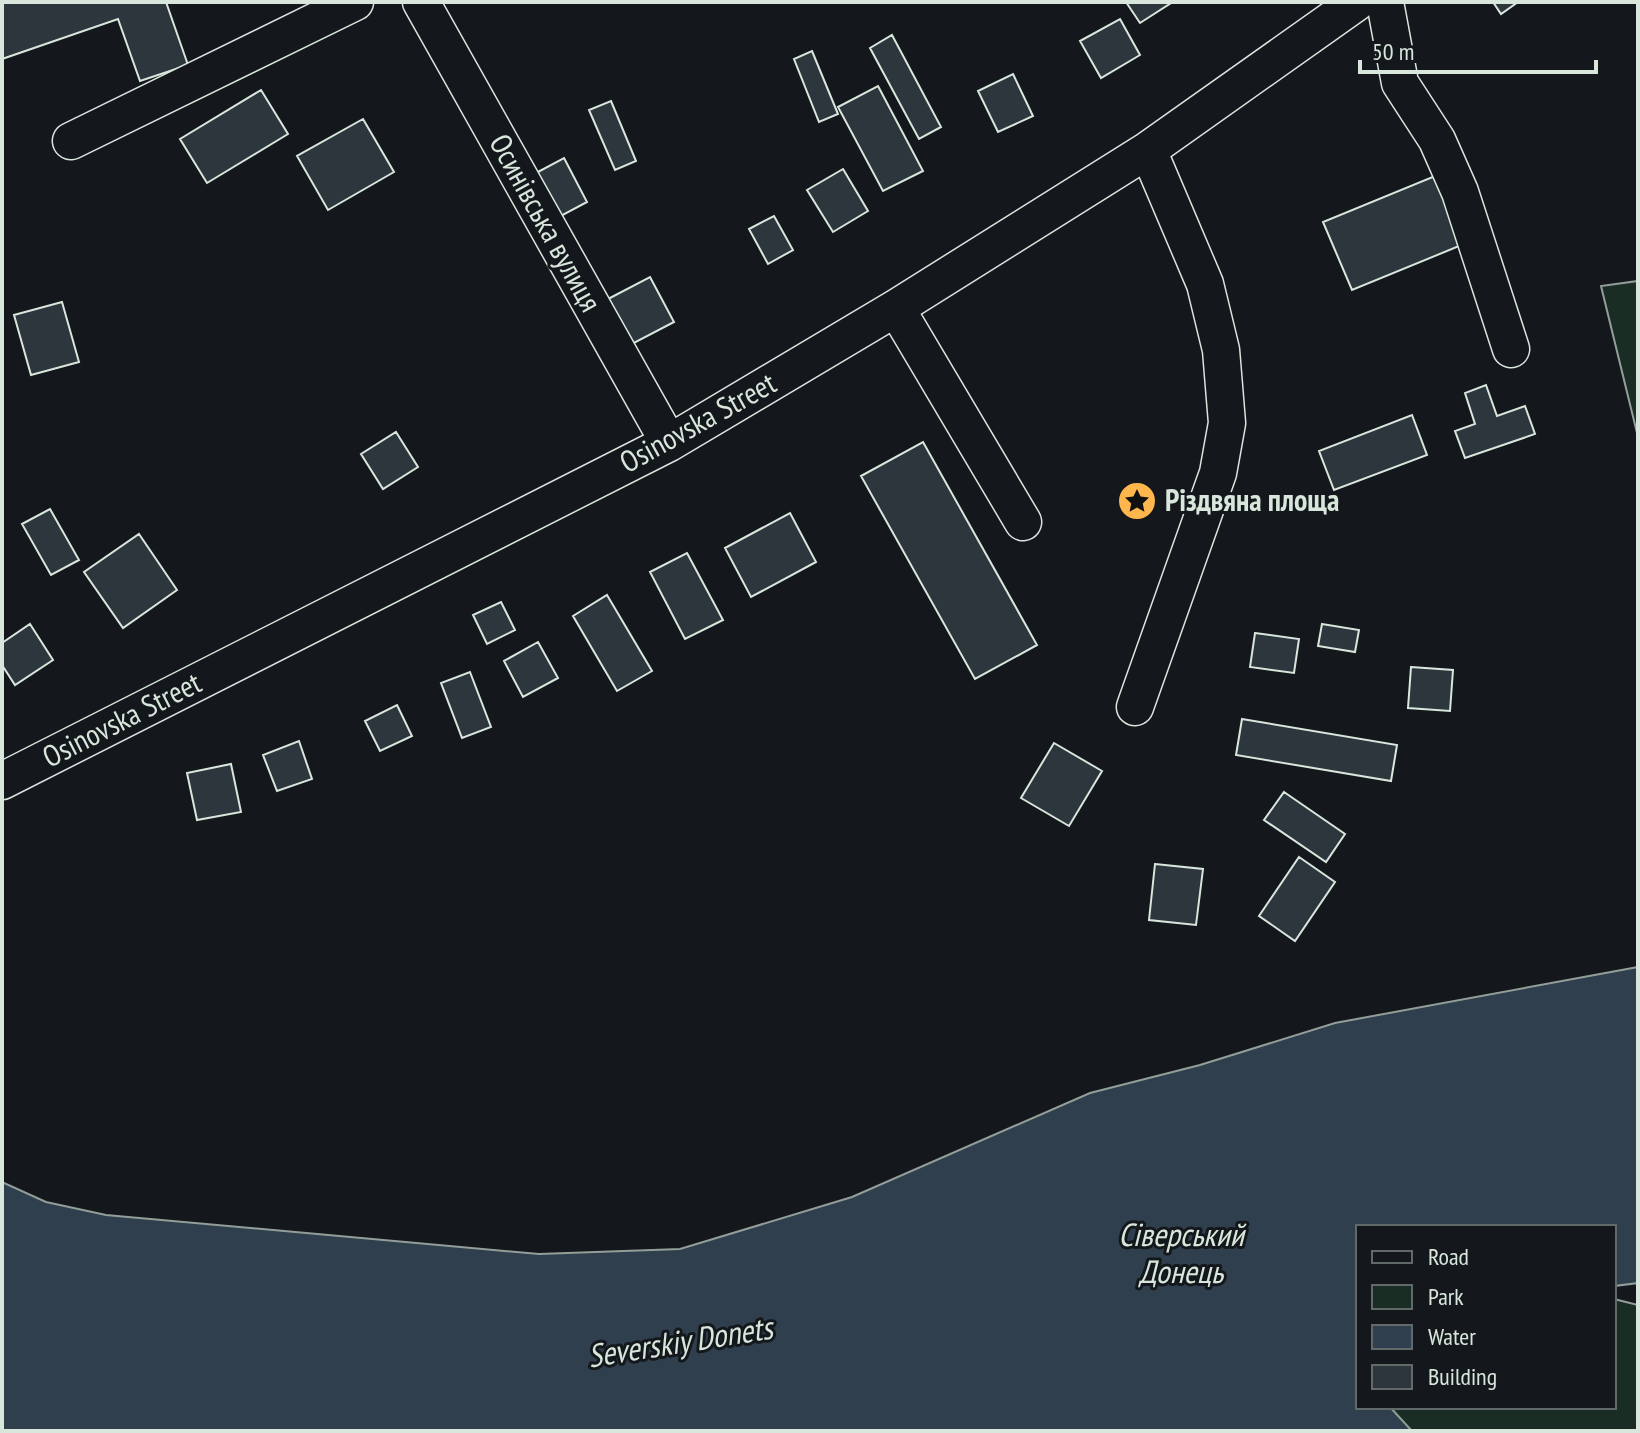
<svg xmlns="http://www.w3.org/2000/svg" width="1640" height="1433" font-family="'PT Sans Narrow',sans-serif">
	<style>
		.green { fill: #1a2d24; stroke: #939e99; stroke-width: 2 }
		.water { fill: #2f3f4d; stroke: #939e99; stroke-width: 2 }
		.building { fill: #2c363c; stroke: #d8e6dc; stroke-width: 2 }
		.lines { fill: none; stroke-linecap: round; stroke-linejoin: round }
		.minor-casing { stroke: #d8e6dc; stroke-width: 39 }
		.minor { stroke: #14181c; stroke-width: 36 }
		.labels { text-anchor: middle; stroke-width: 6; stroke-linejoin: round; paint-order: stroke }
		.street-label { font-size: 30px; fill: #d8e6dc; stroke: #14181c }
		.poi-label { font-size: 30px; font-weight: bold; fill: #d8e6dc; stroke: #14181c; text-anchor: start }
		.water-label { font-size: 32px; font-style: italic; fill: #d8e6dc; stroke: #14181c }
	</style>
	<rect width="100%" height="100%" fill="#14181c"/>
	<!-- green -->
	<path class="green" d="M1638 281V437L1601 286Z
		M1614 1299 1638 1305V1431H1403L1390 1407H1614Z"/>
	<!-- water -->
	<path class="water" d="M1638 967V1283L1614 1286V1227H1358V1407H1390L1412 1431H2V1182L46 1202 106 1215 539 1254 680 1249 852 1197 1090 1093 1200 1065 1335 1023Z"/>
	<!-- building -->
	<path class="building" d="M2 2H166L188 65 140 81 118 19 2 59Z
		M1126 2H1170L1171 3 1140 23Z
		M1493 2H1518L1501 14Z
		M1120 19 1140 55 1101 78 1080 41Z
		M892 35 941 127 919 139 870 48Z
		M812 51 838 114 819 122 794 59Z
		M1013 74 1033 116 998 132 978 91Z
		M878 86 923 171 883 191 838 107Z
		M261 90 288 134 207 183 180 139Z
		M611 101 636 161 615 170 589 110Z
		M363 119 394 172 328 210 297 156Z
		M564 158 587 202 559 217 536 173Z
		M843 169 868 211 833 232 807 190Z
		M1435 176 1464 244 1352 290 1323 222Z
		M774 216 793 250 768 264 749 229Z
		M650 277 674 322 632 344 608 299Z
		M62 302 79 362 31 375 14 315Z
		M1486 385 1497 416 1525 406 1535 434 1465 458 1455 431 1475 424 1465 393Z
		M1412 415 1427 455 1334 490 1319 451Z
		M396 432 418 467 383 489 361 454Z
		M923 442 1037 645 975 679 861 476Z
		M50 509 79 560 51 575 22 524Z
		M790 513 816 562 751 597 725 548Z
		M139 534 177 590 123 628 84 572Z
		M687 553 723 620 685 639 650 572Z
		M607 595 652 671 617 691 573 616Z
		M501 602 515 630 487 644 473 615Z
		M30 624 53 660 15 685 2 665V643Z
		M1322 624 1359 630 1355 652 1318 646Z
		M1255 633 1299 639 1294 673 1250 667Z
		M538 642 558 678 523 697 504 661Z
		M1411 667 1453 670 1450 711 1408 708Z
		M470 672 491 727 462 738 441 683Z
		M397 705 412 736 380 751 365 721Z
		M1242 719 1397 745 1391 781 1236 755Z
		M299 741 312 779 277 791 263 755Z
		M1054 743 1102 771 1069 826 1021 798Z
		M231 764 241 812 197 820 187 773Z
		M1284 792 1345 834 1326 862 1264 820Z
		M1299 857 1335 882 1295 941 1259 916Z
		M1155 864 1203 869 1196 925 1149 920Z"/>
	<g class="lines">
		<defs>
			<path id="minor" d="M421 2 669 443
				M1385 2 1400 83 1437 140 1460 192 1511 349
				M71 141 355 2
				M896 308 1023 522
				M1135 707 1218 473 1227 423 1221 350 1205 284 1148 150
				M2 781 669 443 896 308 1148 150 1357 2"/>
		</defs>
		<!-- minor casing -->
		<use href="#minor" class="minor-casing"/>
		<!-- minor -->
		<use href="#minor" class="minor"/>
	</g>
	<!-- icons -->
	<defs>
		<symbol id="sight-disc" viewBox="-11 -11 22 22"><circle r="9.5" fill="#ffb74d" stroke="#14181c"/><path d="M0-6L1.8-2.2L6-1.7L2.9 1.2L3.7 5.4L0 3.3L-3.7 5.4L-2.9 1.2L-6-1.7L-1.8-2.2Z" fill="#111"/></symbol>
	</defs>
	<g fill-rule="evenodd">
		<use href="#sight-disc" x="1115" y="479" width="44" height="44"/>
	</g>
	<g class="labels">
		<!-- street labels -->
		<g class="street-label">
			<text transform="translate(545 223) rotate(61)" y="10">Осинівська вулиця</text>
			<text transform="translate(698 423) rotate(-29)" y="10">Osinovska Street</text>
			<text transform="translate(122 720) rotate(-27)" y="10">Osinovska Street</text>
		</g>
		<!-- poi labels -->
		<g class="poi-label">
			<text x="1165" y="511">Різдвяна площа</text>
		</g>
		<!-- water labels -->
		<g class="water-label">
			<text x="1181" y="1246">Сіверський<tspan x="1181" dy="37">Донець</tspan></text>
			<text transform="translate(680 1342) rotate(-9)" y="11">Severskiy Donets</text>
		</g>
	</g>
	<!-- border -->
	<rect width="1640" height="1433" fill="none" stroke="#d8e6dc" stroke-width="8"/>
	<!-- legend -->
	<rect x="1356" y="1225" width="260" height="184" fill="#14181c" stroke="#626a69" stroke-width="2"/>
	<rect x="1372" y="1251" width="40" height="12" fill="#14181c" stroke="#626a69" stroke-width="2"/>
	<text x="1428" y="1265" font-size="24" fill="#d8e6dc">Road</text>
	<rect x="1372" y="1285" width="40" height="24" fill="#1a2d24" stroke="#626a69" stroke-width="2"/>
	<text x="1428" y="1305" font-size="24" fill="#d8e6dc">Park</text>
	<rect x="1372" y="1325" width="40" height="24" fill="#2f3f4d" stroke="#626a69" stroke-width="2"/>
	<text x="1428" y="1345" font-size="24" fill="#d8e6dc">Water</text>
	<rect x="1372" y="1365" width="40" height="24" fill="#2c363c" stroke="#626a69" stroke-width="2"/>
	<text x="1428" y="1385" font-size="24" fill="#d8e6dc">Building</text>
	<!-- scale -->
	<path d="M1360 60v12h236v-12" fill="none" stroke="#d8e6dc" stroke-width="4"/>
	<text x="1372" y="60" font-size="24" fill="#d8e6dc" stroke="#14181c" stroke-width="6" paint-order="stroke">50 m</text>
</svg>
